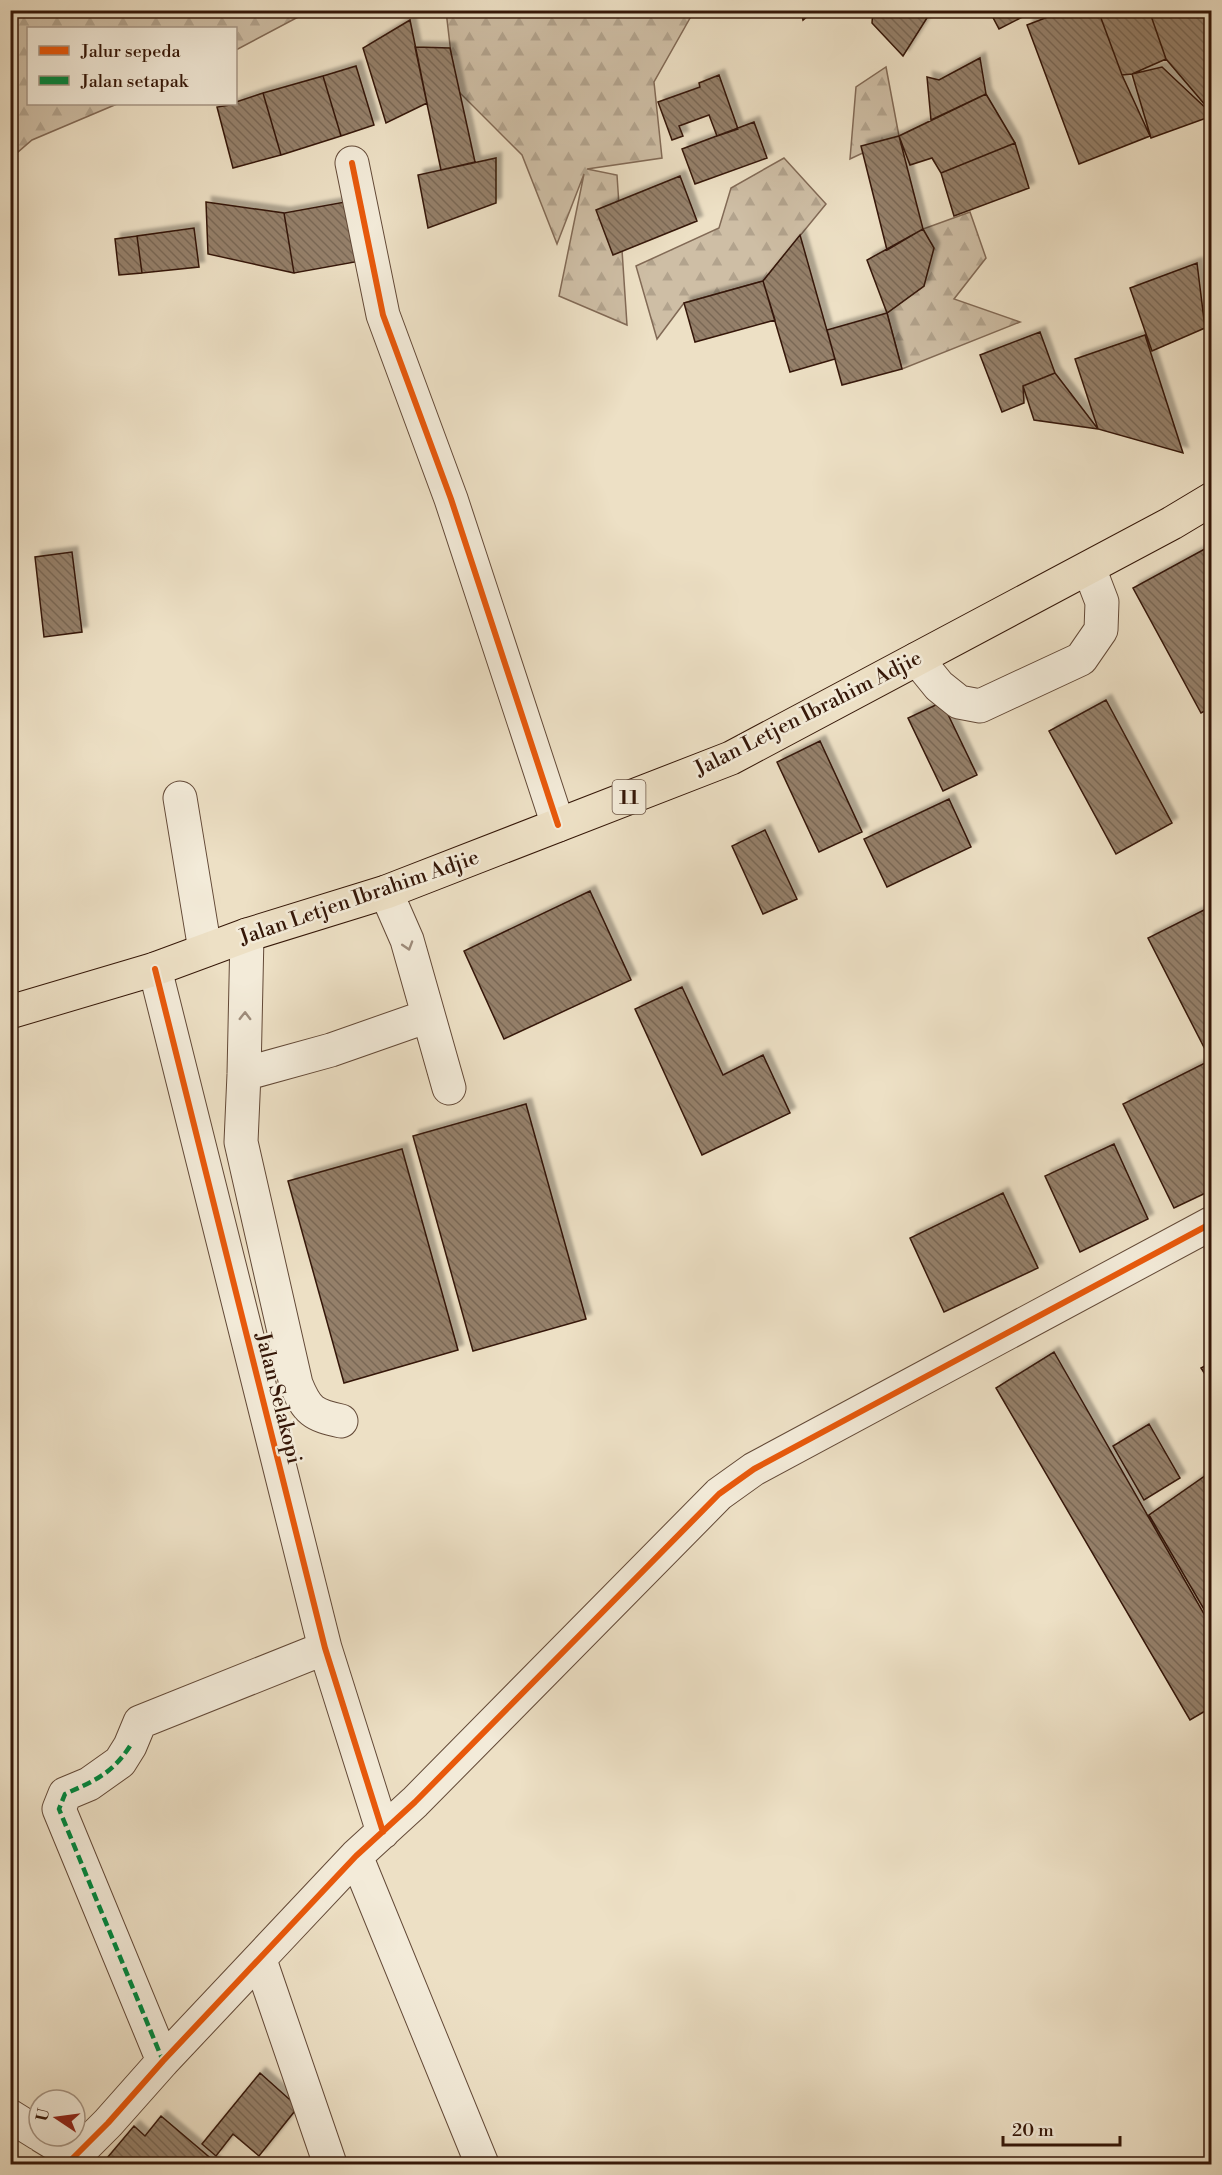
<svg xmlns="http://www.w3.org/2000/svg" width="1222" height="2175" font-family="'Libre Bodoni',serif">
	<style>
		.forest { fill: url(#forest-firs); stroke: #826a56; stroke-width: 1.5 }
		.building { fill: url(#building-back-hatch); stroke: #351708; stroke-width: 1.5; filter: url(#shadow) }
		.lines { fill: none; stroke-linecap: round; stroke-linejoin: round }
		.minor-casing { stroke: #634937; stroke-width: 35 }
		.major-casing { stroke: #351708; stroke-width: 35 }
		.minor { stroke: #f3ebd9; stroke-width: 33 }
		.major { stroke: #ede0c5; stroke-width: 33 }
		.quiet { stroke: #00873e; stroke-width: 4.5; stroke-dasharray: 9 4.5; stroke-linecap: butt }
		.cycleway-casing { stroke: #f3ebd9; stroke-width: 10 }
		.cycleway { stroke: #e8590c; stroke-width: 6 }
		.oneway { stroke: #9e8c7b }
		.labels { text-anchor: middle; stroke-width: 5; stroke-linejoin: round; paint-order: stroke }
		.shield { fill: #f3ebd9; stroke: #6e5747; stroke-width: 1.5 }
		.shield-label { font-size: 20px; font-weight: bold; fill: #351708 }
		.street-label { font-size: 21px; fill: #351708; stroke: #f3ebd9 }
	</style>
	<defs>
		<pattern id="forest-firs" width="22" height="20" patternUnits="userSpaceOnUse" patternTransform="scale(1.5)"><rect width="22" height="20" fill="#cebea5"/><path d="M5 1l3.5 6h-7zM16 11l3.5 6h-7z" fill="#b2a38d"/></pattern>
		<pattern id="building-back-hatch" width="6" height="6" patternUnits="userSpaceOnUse" patternTransform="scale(1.5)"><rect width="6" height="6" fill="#95806a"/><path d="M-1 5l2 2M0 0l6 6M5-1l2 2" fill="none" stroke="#7a6855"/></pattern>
		<filter id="shadow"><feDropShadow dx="5.5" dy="-5.5" stdDeviation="1.5" flood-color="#0004"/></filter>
	</defs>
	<rect width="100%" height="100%" fill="#ede0c5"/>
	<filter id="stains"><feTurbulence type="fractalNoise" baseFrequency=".00333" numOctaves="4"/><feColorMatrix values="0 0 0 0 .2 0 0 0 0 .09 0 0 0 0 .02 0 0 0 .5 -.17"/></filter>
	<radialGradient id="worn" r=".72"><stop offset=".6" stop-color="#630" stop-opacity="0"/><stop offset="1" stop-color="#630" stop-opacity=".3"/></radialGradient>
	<!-- forest -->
	<path class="forest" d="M11 10H332V11L300 16 236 50V28H28V104H117L32 140 11 158Z
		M446 11H694L654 82 662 158 587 169 617 175 627 325 559 296 584 174 557 244 522 155 455 88Z
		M886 67 899 136 850 159 856 87Z
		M784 158 826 204 763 281 684 303 657 339 636 266 719 228 731 188Z
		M970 212 986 258 954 299 1020 322 902 369 887 313 924 286 923 229Z"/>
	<!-- building -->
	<path class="building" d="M801 10H815L803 20Z
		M873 10H932L903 56 872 23Z
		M989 10H1036L999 29Z
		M1066 10H1098L1122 75 1150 136 1079 164 1027 25Z
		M1098 10H1149L1166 59 1132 74 1122 75Z
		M1149 10H1212V113L1166 59Z
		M410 20 427 103 386 123 363 48Z
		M415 47 450 48 475 162 441 170Z
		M980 58 986 94 931 120 927 77 939 80Z
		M356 66 374 125 341 136 323 76Z
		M1162 67 1212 114V116L1151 138 1132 74Z
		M719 75 738 129 717 136 709 115 679 126 683 136 672 140 658 102 700 87 699 83Z
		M323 76 341 136 281 155 263 93Z
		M263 93 281 155 233 168 217 107 236 104V102Z
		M986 94 1015 143 941 173 932 158 910 165 899 136Z
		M754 122 767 158 695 184 682 149Z
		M899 136 923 229 887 250 861 146Z
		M1015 143 1029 188 954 216 941 173Z
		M496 158V203L428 228 418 175Z
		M680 176 697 221 613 255 596 210Z
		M356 200 366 260 294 273 284 213Z
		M206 202 284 213 294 273 208 254Z
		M194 228 199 267 142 273 137 236Z
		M923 229 934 248 924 286 887 313 867 260Z
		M800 235 835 359 790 372 763 281Z
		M137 236 142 273 119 275 115 239Z
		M1197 263 1205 328 1152 351 1130 288Z
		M763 281 775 320 695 342 684 303Z
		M887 313 902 369 842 385 827 330Z
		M1040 332 1055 373 1023 386 1024 403 1002 412 980 355Z
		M1145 335 1183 453 1098 429 1075 359Z
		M1055 373 1098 429 1034 420 1023 386Z
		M1212 545V707L1201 713 1133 588Z
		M72 552 82 632 44 637 35 557Z
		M1106 700 1172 823 1116 854 1049 731Z
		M942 702 977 775 943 791 908 718Z
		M820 741 862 832 819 852 777 762Z
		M949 799 971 847 887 887 864 839Z
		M765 830 797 899 763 914 732 846Z
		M590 891 631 980 504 1039 464 951Z
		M1212 906V1063L1148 938Z
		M682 987 723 1075 763 1055 790 1113 702 1155 635 1009Z
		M1209 1061 1212 1067V1190L1174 1208 1123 1104Z
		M526 1104 586 1319 473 1351 413 1136Z
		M1114 1144 1148 1219 1080 1252 1045 1176Z
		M402 1149 458 1350 344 1383 288 1181Z
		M1003 1193 1038 1268 944 1312 910 1238Z
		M1054 1352 1212 1628V1707L1190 1720 996 1388Z
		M1212 1362V1385L1201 1368Z
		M1149 1424 1180 1478 1144 1500 1113 1446Z
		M1212 1471V1623L1149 1515Z
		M260 2073 298 2107 259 2156 233 2134 216 2156 202 2144Z
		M161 2116 215 2162 212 2164H102L134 2126 145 2136Z"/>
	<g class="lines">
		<defs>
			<path id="minor" d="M352 163 383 315 451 499 558 825
				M917 659 939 686 959 702 980 706 1081 659 1101 630 1102 602 1089 568
				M180 798 205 950
				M386 892 407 940 449 1088
				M247 935 244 1074 241 1142 296 1384C307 1411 313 1415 341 1421
				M155 969 325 1648 383 1832
				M244 1074 331 1050 428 1016
				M356 1856 482 2164
				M260 1960 330 2164
				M163 2061 59 1809 65 1794 89 1784 120 1762 130 1746 140 1722 325 1648
				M10 2116 39 2134
				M42 2136 75 2156
				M67 2164 108 2123 163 2061 356 1856 415 1802 719 1494 754 1469 1212 1223"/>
			<path id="major" d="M10 1012 155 969 247 935 386 892 731 758 1172 523 1212 499"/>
		</defs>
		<!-- minor casing -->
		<use href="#minor" class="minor-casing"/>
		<!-- major casing -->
		<use href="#major" class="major-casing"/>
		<!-- minor -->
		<use href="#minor" class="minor"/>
		<!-- major -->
		<use href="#major" class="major"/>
		<!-- quiet -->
		<path class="quiet" d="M130 1746C112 1774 94 1781 65 1794L59 1809 163 2061"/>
		<defs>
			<path id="cycleway" d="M352 163 383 315 451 499 558 825
				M155 969 325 1648 383 1832
				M67 2164 108 2123 163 2061 356 1856 415 1802 719 1494 754 1469 1212 1223"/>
		</defs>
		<!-- cycleway casing -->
		<use href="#cycleway" class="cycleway-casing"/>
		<!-- cycleway -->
		<use href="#cycleway" class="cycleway"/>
	</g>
	<!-- one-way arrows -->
	<defs><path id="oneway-chevron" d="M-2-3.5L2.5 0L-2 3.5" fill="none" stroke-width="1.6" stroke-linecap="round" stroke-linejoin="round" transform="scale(1.5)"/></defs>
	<g class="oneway">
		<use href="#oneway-chevron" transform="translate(408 946) rotate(73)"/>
		<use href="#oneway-chevron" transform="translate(245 1016) rotate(-89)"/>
	</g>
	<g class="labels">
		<!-- shield labels -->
		<rect class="shield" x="612.5" y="780" width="33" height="34" rx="4.5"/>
		<g class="shield-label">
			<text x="629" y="804">11</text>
		</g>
		<!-- street labels -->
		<g class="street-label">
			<text transform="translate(808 713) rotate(-27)" y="7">Jalan Letjen Ibrahim Adjie</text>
			<text transform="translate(359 897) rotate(-19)" y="7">Jalan Letjen Ibrahim Adjie</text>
			<text transform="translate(279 1398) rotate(76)" y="7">Jalan Selakopi</text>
		</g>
	</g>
	<!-- margin -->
	<rect width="1222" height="2175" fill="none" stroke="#ede0c5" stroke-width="36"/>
	<rect x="12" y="12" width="1198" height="2151" fill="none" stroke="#351708" stroke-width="3"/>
	<rect x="18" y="18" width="1186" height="2139" fill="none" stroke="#351708" stroke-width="1.5"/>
	<!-- legend -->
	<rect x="27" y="27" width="210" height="78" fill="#f3ebd9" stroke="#a79685" stroke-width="1.5"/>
	<rect x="39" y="46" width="30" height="9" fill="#e8590c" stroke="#a79685" stroke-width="1.5"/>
	<text x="81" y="57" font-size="18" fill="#351708">Jalur sepeda</text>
	<rect x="39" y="76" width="30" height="9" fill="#00873e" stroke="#a79685" stroke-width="1.5"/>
	<text x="81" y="87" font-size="18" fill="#351708">Jalan setapak</text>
	<!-- north arrow -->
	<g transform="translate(57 2118) rotate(283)"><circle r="28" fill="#f3ebd9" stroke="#a79685" stroke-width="1.5"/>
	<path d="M0-4.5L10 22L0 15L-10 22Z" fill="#8f2418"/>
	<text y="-9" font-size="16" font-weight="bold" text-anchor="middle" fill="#351708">U</text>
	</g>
	<!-- scale -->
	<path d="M1003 2136v9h117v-9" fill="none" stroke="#351708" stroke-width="3"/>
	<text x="1012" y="2136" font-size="18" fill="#351708" stroke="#f3ebd9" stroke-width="4.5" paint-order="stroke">20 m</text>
	<rect width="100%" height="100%" filter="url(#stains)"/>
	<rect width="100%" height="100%" fill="url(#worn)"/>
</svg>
